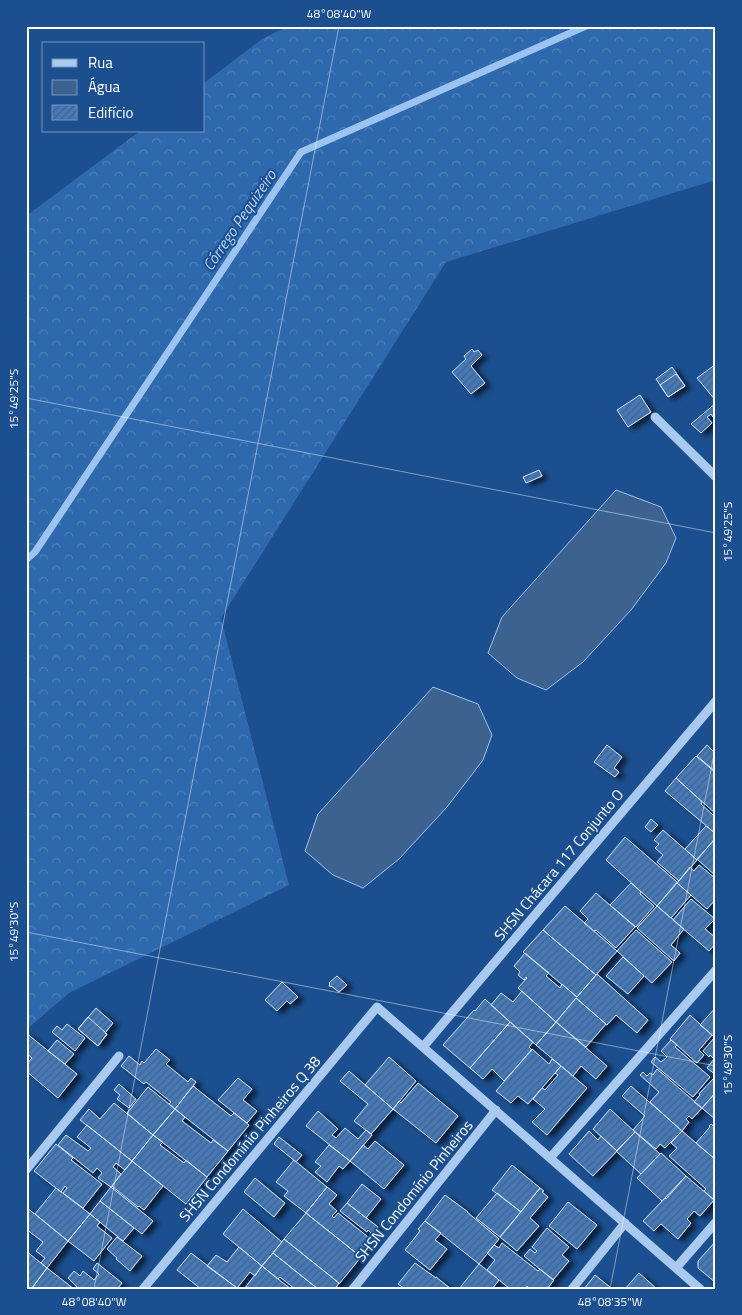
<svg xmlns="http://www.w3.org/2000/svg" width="742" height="1315" font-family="'Titillium Web',sans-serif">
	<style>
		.forest { fill: url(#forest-crowns) }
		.water { fill: #3c6290; stroke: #9cc4f0 }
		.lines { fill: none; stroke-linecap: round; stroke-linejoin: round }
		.stream { stroke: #9cc4f0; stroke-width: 7 }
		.building { fill: url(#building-hatch); stroke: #cfe3fa; filter: url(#shadow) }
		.minor { stroke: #a9c9ee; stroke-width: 9 }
		.ticks { fill: none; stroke: #fff; stroke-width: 1; stroke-opacity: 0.45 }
		.labels { text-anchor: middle; stroke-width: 4; stroke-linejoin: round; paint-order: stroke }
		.street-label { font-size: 15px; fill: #fff; stroke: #1b4f8f }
		.water-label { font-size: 16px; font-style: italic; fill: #b5d3f5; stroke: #1b4f8f }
		.neatline { fill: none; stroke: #fff; stroke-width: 2 }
		.ticks-label { font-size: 12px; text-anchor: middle; fill: #fff }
	</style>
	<defs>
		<pattern id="forest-crowns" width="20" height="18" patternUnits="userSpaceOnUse" patternTransform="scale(1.25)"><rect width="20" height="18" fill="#2e69ad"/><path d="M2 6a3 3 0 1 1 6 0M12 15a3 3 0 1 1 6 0" fill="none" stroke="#4d80b9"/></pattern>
		<pattern id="building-hatch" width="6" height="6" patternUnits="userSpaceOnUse" patternTransform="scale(1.25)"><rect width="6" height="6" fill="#4478b7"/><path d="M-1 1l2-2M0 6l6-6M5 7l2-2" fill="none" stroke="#486282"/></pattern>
		<filter id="shadow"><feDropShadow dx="5.5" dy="3" stdDeviation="2.5" flood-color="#0009"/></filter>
	</defs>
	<rect width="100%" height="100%" fill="#1b4f8f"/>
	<!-- forest -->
	<path class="forest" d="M288 26H716V180L446 262 221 618 289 885 69 993 26 1030V216L140 131H204V83L262 39Z"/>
	<!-- water -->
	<path class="water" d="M616 490 661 507 676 538 666 563 631 610 583 662 546 690 517 678 488 653 502 617Z
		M433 687 478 704 492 735 483 760 447 807 399 859 363 888 333 875 305 851 318 814Z"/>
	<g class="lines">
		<!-- stream -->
		<path class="stream" d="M26 560 35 552 53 525 301 152 586 26"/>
	</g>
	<!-- building -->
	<path class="building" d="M472 349 474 352 478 350 482 355 471 366 485 383 471 394 452 372 466 359 464 356Z
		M716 364V401L697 378Z
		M672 367 685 386 668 397 656 379Z
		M676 374 685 386 668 397 660 385Z
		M640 395 651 412 628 427 617 410Z
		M716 403V414L713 417 711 414 707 417 712 423 701 433 691 424Z
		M539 470 542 476 526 483 523 477Z
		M607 745 622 757 614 768 619 772 615 777 594 762Z
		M707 745 716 754V772L697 756Z
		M696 756 716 773V814L676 778Z
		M676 778 702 802 701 804 713 815 715 813 716 814V834L665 791Z
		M651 819 658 825 651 832 645 827Z
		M706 826 716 834V837L697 860 685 849Z
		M663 830 697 860 679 881 657 862 663 855 655 848 659 844 654 840Z
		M625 837 677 882 657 906 606 860Z
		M716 838V876L697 859Z
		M699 865 716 879V899L707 909 677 883 690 867 694 871Z
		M631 883 641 892 640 894 654 906 636 927 610 905Z
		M677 883 691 895 671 918 657 906Z
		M596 893 635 927 616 948 596 930 594 931 584 923 588 919 580 911Z
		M691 899 715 919 705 929 716 938V943L709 951 673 920Z
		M565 906 617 951 596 975 543 930Z
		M657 906 684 929 671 945 680 953 674 961 637 928Z
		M543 930 596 975 577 997 523 952Z
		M636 930 672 962 652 983 617 951Z
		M525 953 549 973 546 976 560 988 562 984 577 997 556 1022 518 988 527 978 526 977 524 980 518 975 520 972 514 966Z
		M623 957 644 976 628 994 606 976Z
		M597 974 648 1020 637 1033 616 1015 607 1025 576 998Z
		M337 976 347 985 339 992 331 986 330 987 329 985 330 984 329 983Z
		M282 982 298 997 290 1004 287 1001 277 1011 265 1000Z
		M522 991 556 1022 536 1045 491 1005 501 993 513 1002Z
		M576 998 606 1024 586 1047 556 1022Z
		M485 999 510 1022 470 1068 443 1045 474 1010 475 1011Z
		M716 1007V1038L700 1025Z
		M96 1008 113 1023 105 1033 107 1034 98 1046 78 1029Z
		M690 1015 712 1035 699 1050 704 1055 697 1063 670 1039Z
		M88 1017 107 1034 98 1046 78 1029Z
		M510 1022 533 1042 529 1047 532 1050 504 1081 492 1069 483 1079 470 1068Z
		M556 1022 607 1066 596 1079 581 1066 573 1076 536 1045Z
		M67 1024 85 1038 75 1051 52 1032 57 1026 62 1030Z
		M26 1033 77 1074 58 1098 26 1071V1065L32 1058 26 1053Z
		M715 1037 716 1038V1075L707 1068 714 1059 710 1055 709 1057 703 1051Z
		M57 1040 74 1054 65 1064 48 1051Z
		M671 1040 677 1045 675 1047 710 1077 693 1097 651 1062 655 1057 661 1062 666 1058 667 1057 661 1051Z
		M156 1049 170 1060 166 1064 188 1082 191 1078 196 1082 175 1109 169 1104 171 1102 146 1082 144 1084 121 1066 129 1056 140 1065 142 1061 144 1063Z
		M532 1049 549 1064 552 1059 561 1066 528 1104 518 1096 511 1103 496 1091Z
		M389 1057 416 1081 393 1109 365 1085Z
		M561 1066 587 1088 547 1135 532 1122 545 1109 533 1099 542 1088 545 1090 558 1075 555 1073Z
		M657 1069 702 1108 692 1119 689 1116 686 1119 689 1122 682 1131 650 1102 659 1092 640 1075 643 1072 647 1076 650 1073 653 1075Z
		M349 1071 393 1109 371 1134 354 1121 368 1104 340 1081Z
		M238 1078 252 1089 243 1100 257 1111 247 1123 218 1100Z
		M714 1078 716 1079V1092L702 1108 694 1102 700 1095 699 1094Z
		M418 1083 458 1116 436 1143 393 1109 399 1101 401 1103Z
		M119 1084 136 1099 129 1108 117 1099 120 1095 114 1090Z
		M193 1086 231 1116 234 1113 249 1125 228 1151 175 1109Z
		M631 1086 682 1131 665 1148 660 1144 656 1149 633 1130 645 1116 622 1096Z
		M148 1087 175 1109 153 1135 127 1113Z
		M716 1092V1120L702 1108Z
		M114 1103 153 1135 132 1161 80 1120 89 1109 100 1119Z
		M175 1109 185 1117 182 1121 211 1143 213 1140 228 1151 207 1177 153 1135Z
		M610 1109 635 1132 617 1151 593 1129Z
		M318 1111 338 1129 332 1135 336 1138 345 1128 358 1139 366 1130 372 1135 350 1161 306 1126Z
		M711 1124 716 1128V1160L696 1143 710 1127 709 1126Z
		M87 1125 132 1161 125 1170 116 1163 113 1167 121 1174 111 1187 98 1178 102 1173 97 1168 93 1173 58 1145 66 1135 88 1151 91 1148 77 1137Z
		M589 1131 598 1140 601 1136 617 1151 593 1176 569 1154Z
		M682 1131 716 1160V1198L714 1200 704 1191 706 1189 669 1156 677 1148 671 1143Z
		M635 1132 660 1154 641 1174 616 1151Z
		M153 1135 163 1142 160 1145 184 1163 186 1160 207 1177 186 1204 132 1161Z
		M279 1137 302 1155 296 1162 274 1144Z
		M375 1141 404 1165 384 1189 350 1161 363 1145 368 1149Z
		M56 1144 73 1158 71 1160 102 1184 83 1208 63 1193 67 1188 65 1186 61 1192 34 1171Z
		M329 1145 350 1161 343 1169 339 1166 327 1182 315 1172 321 1166 315 1162Z
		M661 1153 686 1176 662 1201 637 1178Z
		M294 1160 327 1187 306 1213 284 1196 288 1191 276 1182Z
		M132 1161 163 1186 144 1210 139 1206 138 1207 112 1186Z
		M512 1165 540 1188 521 1212 492 1190Z
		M686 1176 714 1200 700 1216 694 1211 687 1219 691 1223 678 1239 661 1224 654 1231 643 1221 665 1198 666 1199Z
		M255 1178 285 1203 274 1217 244 1192Z
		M362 1184 381 1199 366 1218 347 1203Z
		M111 1187 153 1221 142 1234 100 1201Z
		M327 1187 337 1195 329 1204 337 1211 332 1216 334 1218 338 1213 373 1241 360 1256 306 1213Z
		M56 1188 90 1214 68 1241 35 1214Z
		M540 1188 544 1191 542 1192 548 1197 530 1218 539 1226 517 1251 500 1237Z
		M497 1193 521 1212 500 1237 476 1218Z
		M445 1195 468 1212H467L499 1239 479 1264 425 1221Z
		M100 1201 134 1228 123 1241 90 1214Z
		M568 1202 597 1225 577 1249 549 1226Z
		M347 1203 378 1227 372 1234 368 1230 367 1232 340 1211Z
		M26 1207 68 1241 47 1268 41 1263 45 1258 36 1251 43 1242 26 1229Z
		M243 1209 282 1242 262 1266 223 1234Z
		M306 1213 361 1257 339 1284V1283L284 1239Z
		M90 1214 100 1222 97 1226 112 1238 94 1261 68 1241Z
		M425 1221 441 1233 435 1240 447 1249 430 1270 405 1250 420 1231 418 1229Z
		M547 1228 569 1247 562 1255 569 1261 553 1280 524 1256 530 1249 535 1253 537 1251 532 1247Z
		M117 1237 142 1256 130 1271 116 1259 117 1258 107 1249Z
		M284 1239 339 1283 335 1289H318L273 1253Z
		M716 1241V1283L698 1268V1261Z
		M502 1243 538 1271 540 1269 554 1280 547 1289H530L527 1286 525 1289H510L487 1270 495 1260 487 1253 494 1245 499 1248Z
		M239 1247 262 1266 255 1276 250 1272 237 1288 207 1266 216 1255 227 1262Z
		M26 1251 47 1268 31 1289H26Z
		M191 1253 237 1288V1289H201L177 1270Z
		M273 1253 318 1289H295L280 1277 278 1279 262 1266Z
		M97 1263 122 1283 117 1289H79L68 1278 74 1271 80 1276 83 1271 94 1280 99 1274 93 1269Z
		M415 1263 436 1278V1277L451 1289H405L398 1284Z
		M479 1264 499 1280 492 1289H459Z
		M262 1266 278 1279 291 1289H244Z
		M47 1268 74 1289H36L33 1287Z
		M639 1273 657 1289H625Z
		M595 1275 611 1288 610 1289H584Z"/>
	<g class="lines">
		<!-- minor -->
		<path class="minor" d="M655 417 716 477
			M423 1047 716 701
			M550 1158 716 970
			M26 1170 119 1056
			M676 1268 716 1222
			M143 1289 377 1007 700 1289
			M353 1289 496 1110
			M572 1289 625 1223"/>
	</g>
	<!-- ticks -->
	<path class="ticks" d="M26 398 716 533M26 932 716 1066M94 1289 339 26M610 1289 716 744"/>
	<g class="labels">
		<!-- street labels -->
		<g class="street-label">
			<text transform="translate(559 865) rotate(-50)" y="5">SHSN Chácara 117 Conjunto O</text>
			<text transform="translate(250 1139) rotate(-50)" y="5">SHSN Condomínio Pinheiros Q 38</text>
			<text transform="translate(414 1191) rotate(-51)" y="5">SHSN Condomínio Pinheiros</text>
		</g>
		<!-- water labels -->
		<g class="water-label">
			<text transform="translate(239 220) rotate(-56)" y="6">Córrego Pequizeiro</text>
		</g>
	</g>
	<!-- border -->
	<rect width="742" height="1315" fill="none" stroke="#1b4f8f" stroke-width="55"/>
	<!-- legend -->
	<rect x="42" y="42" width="162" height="90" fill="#1b4f8f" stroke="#7695bc"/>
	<rect x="52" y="59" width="25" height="8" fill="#a9c9ee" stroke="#7695bc"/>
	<text x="88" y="68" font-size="15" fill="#ffffff">Rua</text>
	<rect x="52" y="80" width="25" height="15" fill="#3c6290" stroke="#7695bc"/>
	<text x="88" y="92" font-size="15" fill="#ffffff">Água</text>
	<rect x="52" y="105" width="25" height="15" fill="url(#building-hatch)" stroke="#7695bc"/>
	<text x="88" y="118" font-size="15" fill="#ffffff">Edifício</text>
	<rect x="28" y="28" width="686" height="1260" class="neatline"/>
	<g class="ticks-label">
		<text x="339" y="18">48°08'40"W</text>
		<text transform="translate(14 399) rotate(-90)" y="4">15°49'25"S</text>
		<text transform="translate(728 532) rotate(-90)" y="4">15°49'25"S</text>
		<text transform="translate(14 932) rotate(-90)" y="4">15°49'30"S</text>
		<text transform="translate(728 1065) rotate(-90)" y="4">15°49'30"S</text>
		<text x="94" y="1306">48°08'40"W</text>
		<text x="610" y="1306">48°08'35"W</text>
	</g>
</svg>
